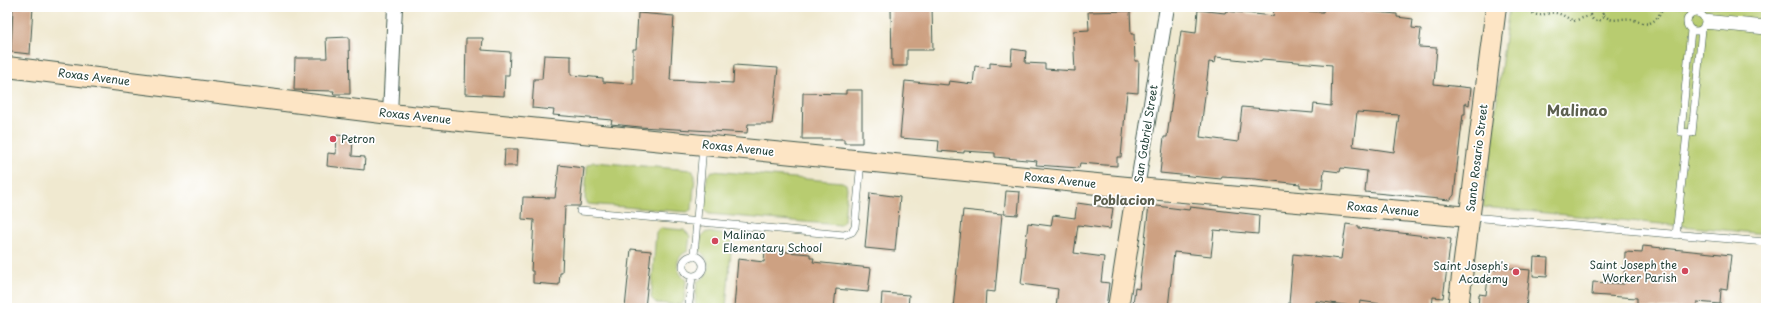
<svg xmlns="http://www.w3.org/2000/svg" width="1773" height="315" font-family="'Playpen Sans',sans-serif">
	<style>
		.green { fill: #b8cc70; stroke: #6c8452 }
		.building { fill: #cda182; fill-rule: evenodd }
		.lines { fill: none; stroke-linecap: round; stroke-linejoin: round }
		.lane-casing { stroke: #3e574b; stroke-width: 8 }
		.street-casing { stroke: #3e574b; stroke-width: 16 }
		.secondary-casing { stroke: #3e574b; stroke-width: 22 }
		.path { stroke: #3e574b; stroke-width: 2.5; stroke-dasharray: 1 3; stroke-linecap: butt }
		.lane { stroke: #fff; stroke-width: 7 }
		.street { stroke: #fff; stroke-width: 14 }
		.secondary { stroke: #fde5c5; stroke-width: 20 }
		.poi-dot { fill: #d1495b; stroke: #fff; stroke-width: 1.5 }
		.labels { text-anchor: middle; stroke-width: 3.5; stroke-linejoin: round; paint-order: stroke }
		.street-label { font-size: 11px; fill: #1f3d34; stroke: #fff }
		.poi-label { font-size: 11px; fill: #1f3d34; stroke: #fff; text-anchor: start }
		.quarter-label { font-size: 13px; font-weight: bold; fill: #5c604f; stroke: #fff }
		.district-label { font-size: 15px; font-weight: bold; fill: #5c604f; stroke: #fff }
	</style>
	<rect width="100%" height="100%" fill="#fff"/>
	<filter id="ink" filterUnits="userSpaceOnUse"><feTurbulence type="fractalNoise" baseFrequency=".025" numOctaves="2"/><feDisplacementMap in="SourceGraphic" scale="8" xChannelSelector="R" yChannelSelector="G"/><feConvolveMatrix kernelMatrix="1 2 1 2 8 2 1 2 1" color-interpolation-filters="sRGB"/></filter>
	<filter id="wash" filterUnits="userSpaceOnUse"><feTurbulence type="fractalNoise" baseFrequency=".012" numOctaves="4" result="noise"/><feDisplacementMap in="SourceGraphic" scale="16" xChannelSelector="R" yChannelSelector="G"/><feGaussianBlur stdDeviation="0.9" result="paint"/><feColorMatrix in="noise" values="0 0 0 0 0 0 0 0 0 0 0 0 0 0 0 0 0 1.4 0 .05"/><feComposite in="paint" operator="in"/></filter>
	<g filter="url(#wash)">
		<rect width="100%" height="100%" fill="#f0e9d0"/>
		<!-- green -->
		<path class="green" d="M1509 7H1766V234L1483 207Z
			M593 162 692 170 695 176 692 209 687 212 588 204 585 199 587 166Z
			M712 171 842 182 846 184 847 188 844 221 840 225 709 214 706 212 704 208 707 176Z
			M661 228 684 230 690 236 688 251C674 257 675 271 686 280L684 302 679 305 656 303 651 298 656 232Z
			M706 232 728 235 732 239 726 308H700L696 306 695 302 697 281C712 276 711 260 700 251L701 237Z"/>
		<g id="blocks">
			<!-- building -->
			<path class="building" d="M13 7H33L30 54 11 52Z
				M891 7H932L933 50H907V66H892Z
				M1324 7 1397 14V17L1413 19 1412 28 1421 29 1419 47 1437 48 1434 84 1471 88 1469 105 1465 103V114H1463L1454 195 1450 200 1365 192 1367 171 1341 168 1340 172 1324 170 1322 189 1300 187V184L1255 179 1222 177 1221 179 1160 173 1164 137H1167L1181 31 1196 33 1198 10 1225 13 1226 11 1273 16 1274 10 1323 12ZM1216 57 1261 62 1262 59 1332 65 1331 106 1314 104 1313 113 1242 107 1238 142 1200 137 1209 62 1215 63ZM1357 112 1399 115 1394 152 1353 146Z
				M1130 11 1131 34H1134L1135 61H1139L1138 93 1127 92 1121 157H1117V166L1080 163 1079 168 1036 165 1037 161 995 157V153L964 151V153L938 151 939 141 900 138 905 81 948 85 949 81 973 84 975 66 990 68V63L1011 65 1012 49 1026 51 1025 63 1045 64V69L1075 71 1073 31 1089 30 1088 12Z
				M638 13 674 16 670 80 733 83 734 65 778 68 772 124H748L747 133 640 127 611 124 612 120 553 115 554 110 532 108 534 79H542L544 55 571 56V75L603 78V82L633 84V49H636Z
				M349 37 350 94H333L334 91 294 90 295 58H327L326 38Z
				M466 38H483L482 50 510 52 509 75H505L504 96 465 94Z
				M846 90H862V143H844V139H802L803 93 846 94Z
				M337 135 353 137 352 156 365 157 364 170 327 166 328 153 336 154Z
				M505 149H518L517 166H504Z
				M559 165 584 168 580 206H565L562 273H560L559 285 533 283V271H531L534 220 522 219 523 197 555 198Z
				M1006 191 1020 192 1018 215 1004 214Z
				M870 193 900 197 895 251 865 248Z
				M1077 203 1113 208 1110 229 1078 225 1074 253 1104 257 1101 282 1109 283 1106 308H1056L1058 289 1021 284 1028 223 1051 226 1053 215 1075 218Z
				M1149 205 1189 210 1190 207 1259 215 1258 234 1214 230 1211 256 1174 252 1168 308 1133 304 1135 288 1139 289Z
				M963 210 1002 214 995 292 986 291 985 308H953Z
				M1346 224 1359 226V228L1451 239 1443 298 1433 297 1432 308H1387L1388 305 1360 301 1359 307 1316 301V306L1289 304 1293 254 1341 259Z
				M1643 246 1731 255 1727 290 1721 289 1720 304 1697 302V308H1637V298L1592 295 1593 282 1624 284 1625 252 1642 253Z
				M631 249 651 251 645 308H625Z
				M765 250 810 254V258H814L813 262 871 268 868 292 836 289 834 308H734L738 259 764 262Z
				M1534 257 1548 258 1547 277 1533 276Z
				M1497 267 1530 270 1526 308H1478L1479 294 1486 295 1489 269 1497 270Z
				M882 293 909 295 908 308H881Z"/>
		</g>
	</g>
	<g filter="url(#ink)">
		<use href="#blocks" fill-opacity="0" stroke="#3e574b" stroke-width="1"/>
		<g class="lines">
			<defs>
				<path id="lane" d="M1687 22a9 9 0 1 1 18 0a9 9 0 1 1-18 0Z
					M1704 18 1766 24
					M1704 25 1766 31
					M1691 30 1681 132 1692 133 1702 29
					M580 211 844 235 852 232 855 227 861 161
					M1471 217 1766 242
					M1676 235 1687 133
					M694 256 703 146
					M683 266a10 10 0 1 1 20 0a10 10 0 1 1-20 0Z
					M689 303 692 276"/>
				<path id="street" d="M390 114 395 7
					M1137 188 1167 7"/>
				<path id="secondary" d="M7 67 390 114 1137 188 1470 217
					M1118 308 1137 188
					M1458 308 1496 7"/>
			</defs>
			<!-- lane casing -->
			<use href="#lane" class="lane-casing"/>
			<!-- street casing -->
			<use href="#street" class="street-casing"/>
			<!-- secondary casing -->
			<use href="#secondary" class="secondary-casing"/>
			<!-- path -->
			<path class="path" d="M1527 7C1538 22 1544 11 1556 13 1563 14 1568 19 1574 21L1591 15
				M1591 15a6 6 0 1 1 12 0a6 6 0 1 1-12 0Z
				M1604 15C1613 24 1620 17 1631 19 1637 20 1643 25 1649 23 1657 21 1660 13 1664 7"/>
			<!-- lane -->
			<use href="#lane" class="lane"/>
			<!-- street -->
			<use href="#street" class="street"/>
			<!-- secondary -->
			<use href="#secondary" class="secondary"/>
		</g>
	</g>
	<!-- markers -->
	<g class="poi-dot">
		<circle cx="333" cy="139" r="4"/>
		<circle cx="715" cy="241" r="4"/>
		<circle cx="1685" cy="271" r="4"/>
		<circle cx="1516" cy="272" r="4"/>
	</g>
	<g class="labels">
		<!-- street labels -->
		<g class="street-label">
			<text transform="translate(94 77) rotate(7)" y="4">Roxas Avenue</text>
			<text transform="translate(415 116) rotate(6)" y="4">Roxas Avenue</text>
			<text transform="translate(1146 134) rotate(-81)" y="4">San Gabriel Street</text>
			<text transform="translate(738 148) rotate(6)" y="4">Roxas Avenue</text>
			<text transform="translate(1477 158) rotate(-83)" y="4">Santo Rosario Street</text>
			<text transform="translate(1060 180) rotate(6)" y="4">Roxas Avenue</text>
			<text transform="translate(1383 209) rotate(5)" y="4">Roxas Avenue</text>
		</g>
		<!-- poi labels -->
		<g class="poi-label">
			<text x="341" y="143">Petron</text>
			<text x="723" y="239">Malinao<tspan x="723" dy="13">Elementary School</tspan></text>
			<text x="1677" y="269" text-anchor="end">Saint Joseph the<tspan x="1677" dy="13">Worker Parish</tspan></text>
			<text x="1508" y="270" text-anchor="end">Saint Joseph's<tspan x="1508" dy="13">Academy</tspan></text>
		</g>
		<!-- quarter labels -->
		<g class="quarter-label">
			<text x="1124" y="205">Poblacion</text>
		</g>
		<!-- district labels -->
		<g class="district-label">
			<text x="1577" y="116">Malinao</text>
		</g>
	</g>
	<!-- margin -->
	<rect width="1773" height="315" fill="none" stroke="#fff" stroke-width="24"/>
</svg>
